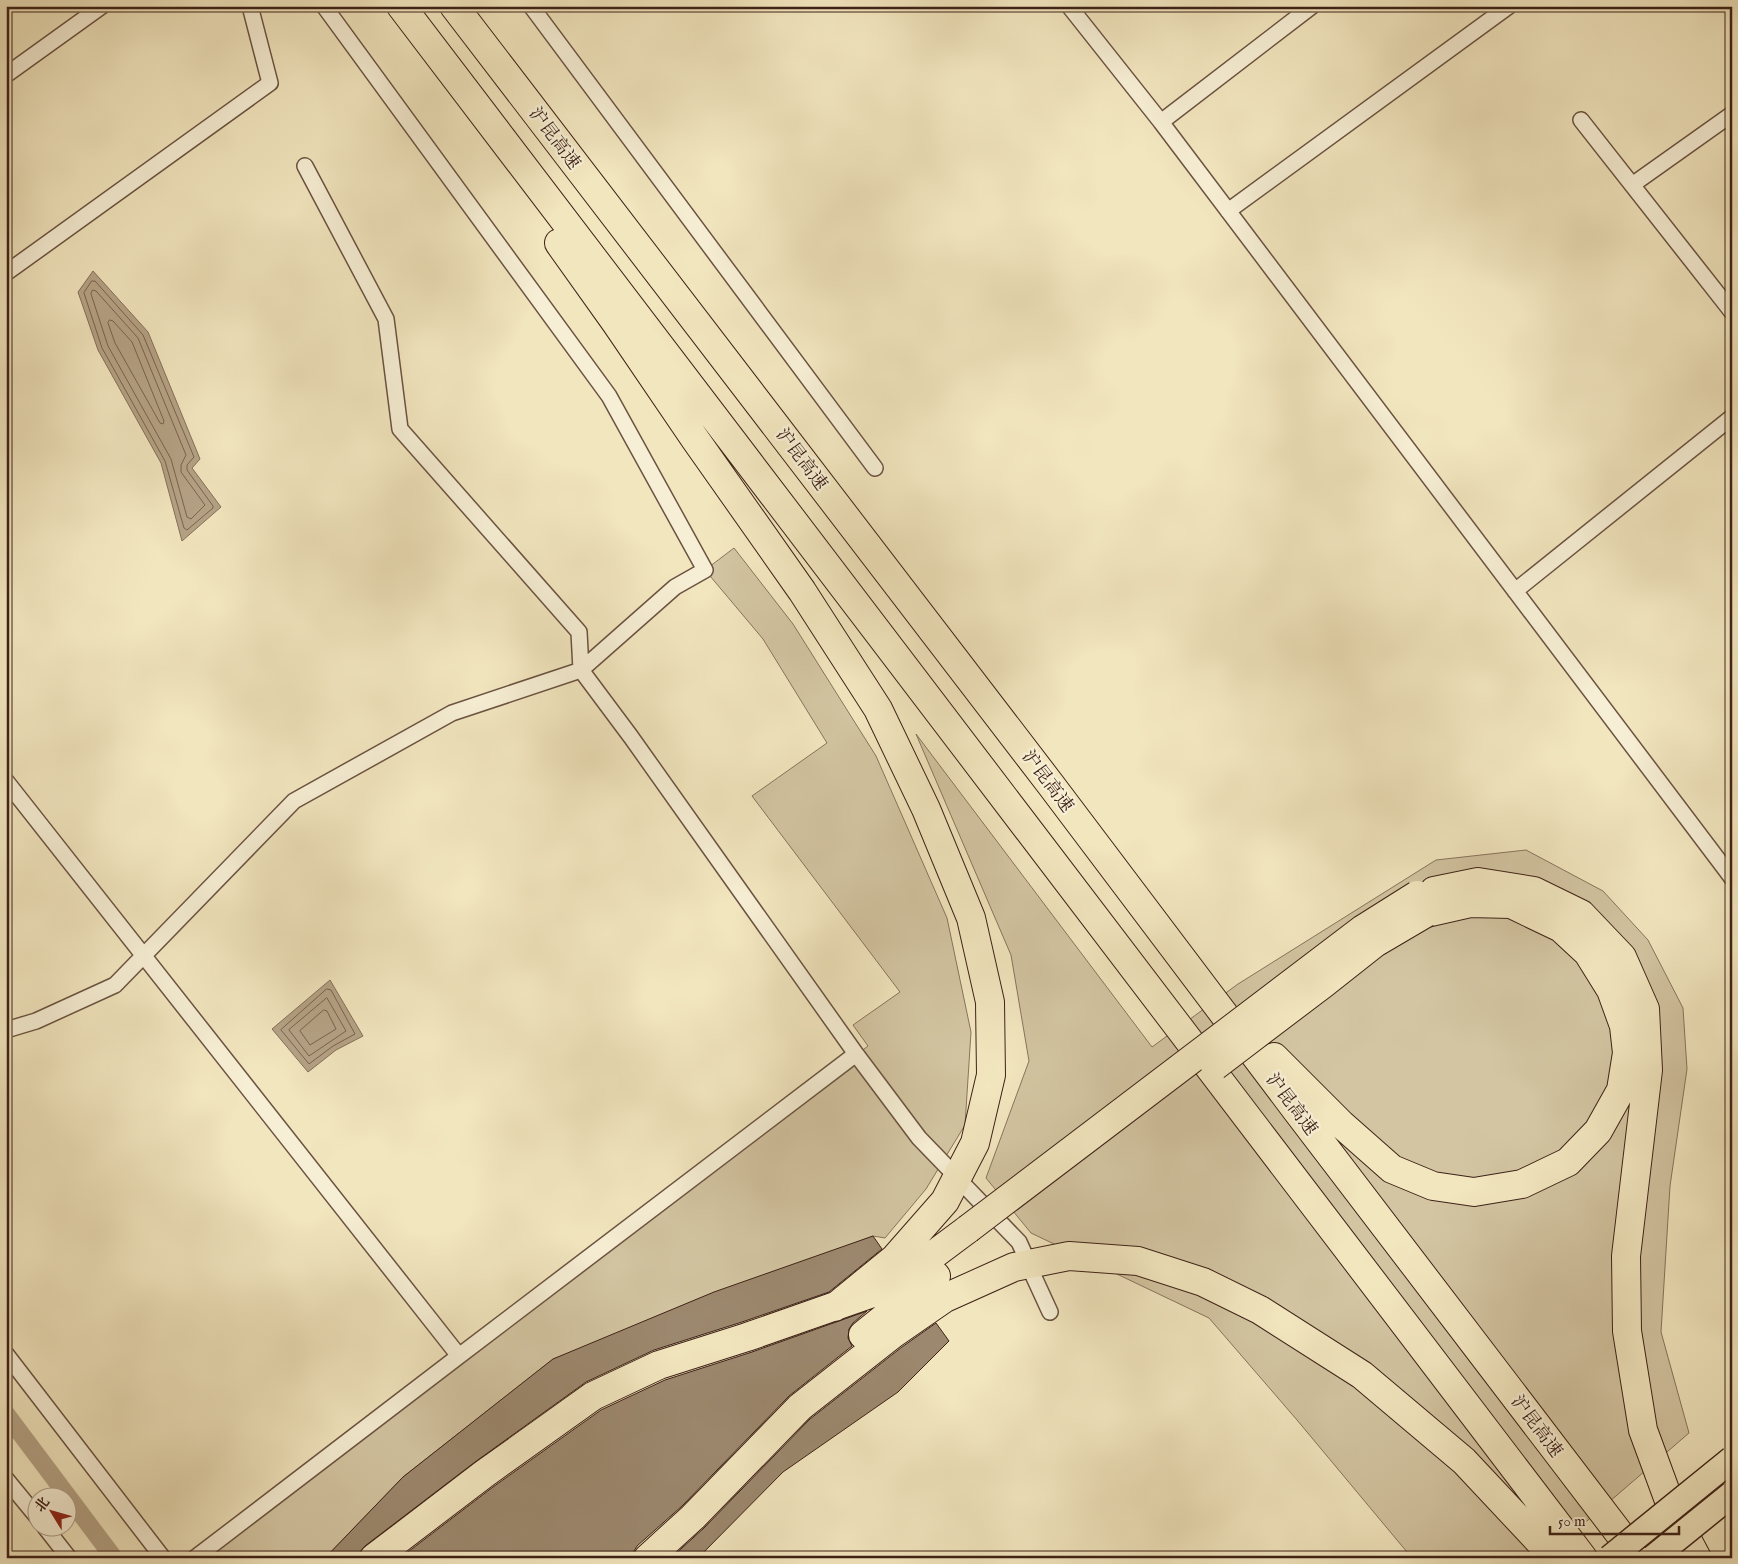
<svg xmlns="http://www.w3.org/2000/svg" width="1738" height="1564" font-family="'IM FELL English','Noto Serif SC',serif">
	<style>
		.green { fill: #d3c5a2; stroke: #88745c }
		.water { fill: #b5a386; stroke: #856f5a }
		.lines { fill: none; stroke-linecap: round; stroke-linejoin: round }
		.shore { stroke: #7a624e; stroke-width: 1 }
		.canal { stroke: #b5a386; stroke-width: 18 }
		.building { fill: #9c886e; stroke: #3e2217 }
		.minor-casing { stroke: #6b5341; stroke-width: 18 }
		.motorway-casing { stroke: #3e2217; stroke-width: 30 }
		.minor { stroke: #f7efd5; stroke-width: 15 }
		.motorway { stroke: #f2e6bf; stroke-width: 28 }
		.trunk-bridge-casing { stroke: #3e2217; stroke-width: 28; stroke-linecap: butt }
		.motorway-bridge-casing { stroke: #3e2217; stroke-width: 30; stroke-linecap: butt }
		.trunk-bridge { stroke: #f2e6bf; stroke-width: 25 }
		.motorway-bridge { stroke: #f2e6bf; stroke-width: 28 }
		.labels { text-anchor: middle; stroke-width: 4.5; stroke-linejoin: round; paint-order: stroke }
		.street-label { font-size: 18px; fill: #3e2217; stroke: #f7efd5 }
	</style>
	<rect width="100%" height="100%" fill="#f2e6bf"/>
	<filter id="stains"><feTurbulence type="fractalNoise" baseFrequency=".004" numOctaves="4"/><feColorMatrix values="0 0 0 0 .2 0 0 0 0 .09 0 0 0 0 .02 0 0 0 .5 -.17"/></filter>
	<radialGradient id="worn" r=".72"><stop offset=".6" stop-color="#630" stop-opacity="0"/><stop offset="1" stop-color="#630" stop-opacity=".3"/></radialGradient>
	<!-- green -->
	<path class="green" d="M734 548 793 624 876 756 947 918 971 1032 965 1125 926 1189 885 1238 873 1236 553 1359 403 1477 325 1558H195L868 1046 853 1025 900 992 752 796 827 743 763 639 705 570Z
		M916 734 1152 1047 1238 984 1436 860 1526 850 1603 891 1648 940 1683 1008 1687 1069 1670 1186 1661 1332 1689 1433 1544 1558H1412L1297 1420 1209 1318 1031 1233 986 1178 1029 1061 1011 955Z"/>
	<!-- water -->
	<path class="water" d="M93 271 148 332 200 459 192 468 221 507 182 541 161 463 98 350 78 292Z
		M330 980 363 1036 336 1050 308 1072 272 1029Z"/>
	<g class="lines">
		<!-- shore -->
		<path class="shore" d="M92 281H95L143 335 194 457 187 465V470L213 506V508L187 530 184 528 165 461 102 348 84 293Z
			M93 290 96 291 138 338 186 455 181 465V472L205 505 191 519 187 517 171 459 108 346 91 294Z
			M110 320 113 321 132 342 164 421 163 424 160 423 115 343 108 323Z
			M327 989 331 990 355 1034 333 1046 309 1064 281 1030Z
			M327 998 346 1031 309 1056 289 1030Z
			M324 1010 327 1011 336 1029 310 1045 300 1031Z"/>
		<!-- canal -->
		<path class="canal" d="M6 1414 114 1558"/>
	</g>
	<!-- building -->
	<path class="building" d="M873 1236 882 1249 829 1292 742 1322 654 1350 586 1382 475 1462 365 1546 360 1552 359 1558H325L403 1477 553 1359 714 1292Z
		M867 1311 853 1323 849 1329 848 1338 852 1346 789 1396 682 1506 637 1546 633 1553V1558H400L493 1487 601 1410 665 1380 752 1352Z
		M936 1323 949 1341 898 1392 783 1472 698 1558H671L704 1528 810 1419 902 1347Z"/>
	<g class="lines">
		<defs>
			<path id="minor" d="M531 6 875 468
				M1069 6 1161 122 1732 878
				M6 75 102 6
				M1581 120 1732 312
				M1161 122 1312 6
				M305 166 386 319 400 429 579 632 581 670 631 737 856 1054
				M1632 185 1732 114
				M1228 211 1509 6
				M6 273 270 83 250 6
				M1515 591 1732 417
				M6 781 459 1356 195 1558
				M6 1030 36 1021 115 985 294 801 452 713 581 670 675 587 705 570 609 396 324 6
				M965 1186 1019 1242 1024 1253
				M1033 1275 1050 1312
				M6 1354 163 1558
				M459 1356 856 1054 919 1138 949 1169
				M6 1479 38 1518
				M44 1526 69 1558"/>
			<path id="motorway" d="M401 6 1583 1558
				M454 6 1051 785 1297 1111 1638 1558
				M559 243 616 323 695 439 802 591 878 709 926 809 971 918 990 1002 991 1075 975 1143 945 1201 895 1258 835 1307
				M1434 891 1478 882 1534 891 1581 914 1622 957 1645 1009 1648 1070 1626 1256 1627 1331 1643 1430 1675 1517 1697 1558
				M1274 1057 1341 1124 1392 1169 1433 1186 1474 1192 1522 1184 1568 1162 1598 1131 1621 1090 1627 1053 1624 1026 1611 990 1588 953 1561 928 1511 904 1470 903 1426 913
				M863 1335 936 1276
				M374 1558 484 1474 593 1396 659 1365 747 1337 884 1289 897 1282 968 1229
				M648 1558 693 1517 800 1407 893 1334 945 1298 1014 1267 1069 1256 1138 1261 1203 1282 1260 1310 1362 1375 1464 1461 1555 1558"/>
		</defs>
		<!-- minor casing -->
		<use href="#minor" class="minor-casing"/>
		<!-- motorway casing -->
		<use href="#motorway" class="motorway-casing"/>
		<!-- minor -->
		<use href="#minor" class="minor"/>
		<!-- motorway -->
		<use href="#motorway" class="motorway"/>
		<defs>
			<path id="trunk-bridge" d="M1610 1558 1732 1459
				M1653 1558 1732 1494"/>
			<path id="motorway-bridge" d="M1215 1066 1323 984 1375 943 1426 913
				M968 1229 1363 929 1417 895"/>
		</defs>
		<!-- trunk-bridge casing -->
		<use href="#trunk-bridge" class="trunk-bridge-casing"/>
		<!-- motorway-bridge casing -->
		<use href="#motorway-bridge" class="motorway-bridge-casing"/>
		<!-- trunk-bridge -->
		<use href="#trunk-bridge" class="trunk-bridge"/>
		<!-- motorway-bridge -->
		<use href="#motorway-bridge" class="motorway-bridge"/>
	</g>
	<g class="labels">
		<!-- street labels -->
		<g class="street-label">
			<text transform="translate(555 138) rotate(53)" y="6">沪昆高速</text>
			<text transform="translate(802 459) rotate(53)" y="6">沪昆高速</text>
			<text transform="translate(1048 781) rotate(53)" y="6">沪昆高速</text>
			<text transform="translate(1292 1104) rotate(53)" y="6">沪昆高速</text>
			<text transform="translate(1537 1426) rotate(53)" y="6">沪昆高速</text>
		</g>
	</g>
	<!-- margin -->
	<rect width="1738" height="1564" fill="none" stroke="#f2e6bf" stroke-width="25"/>
	<rect x="8" y="8" width="1723" height="1549" fill="none" stroke="#3e2217" stroke-width="2.5"/>
	<rect x="12" y="12" width="1713" height="1539" fill="none" stroke="#3e2217"/>
	<!-- north arrow -->
	<g transform="translate(52 1512) rotate(307)"><circle r="24" fill="#f7efd5" stroke="#ad9d89"/>
	<path d="M0-4L9 19L0 12L-9 19Z" fill="#8f2418"/>
	<text y="-8" font-size="14" font-weight="bold" text-anchor="middle" fill="#3e2217">北</text>
	</g>
	<!-- scale -->
	<path d="M1550 1526v8h129v-8" fill="none" stroke="#3e2217" stroke-width="2.5"/>
	<text x="1558" y="1526" font-size="15" fill="#3e2217" stroke="#f7efd5" stroke-width="4" paint-order="stroke">50 m</text>
	<rect width="100%" height="100%" filter="url(#stains)"/>
	<rect width="100%" height="100%" fill="url(#worn)"/>
</svg>
